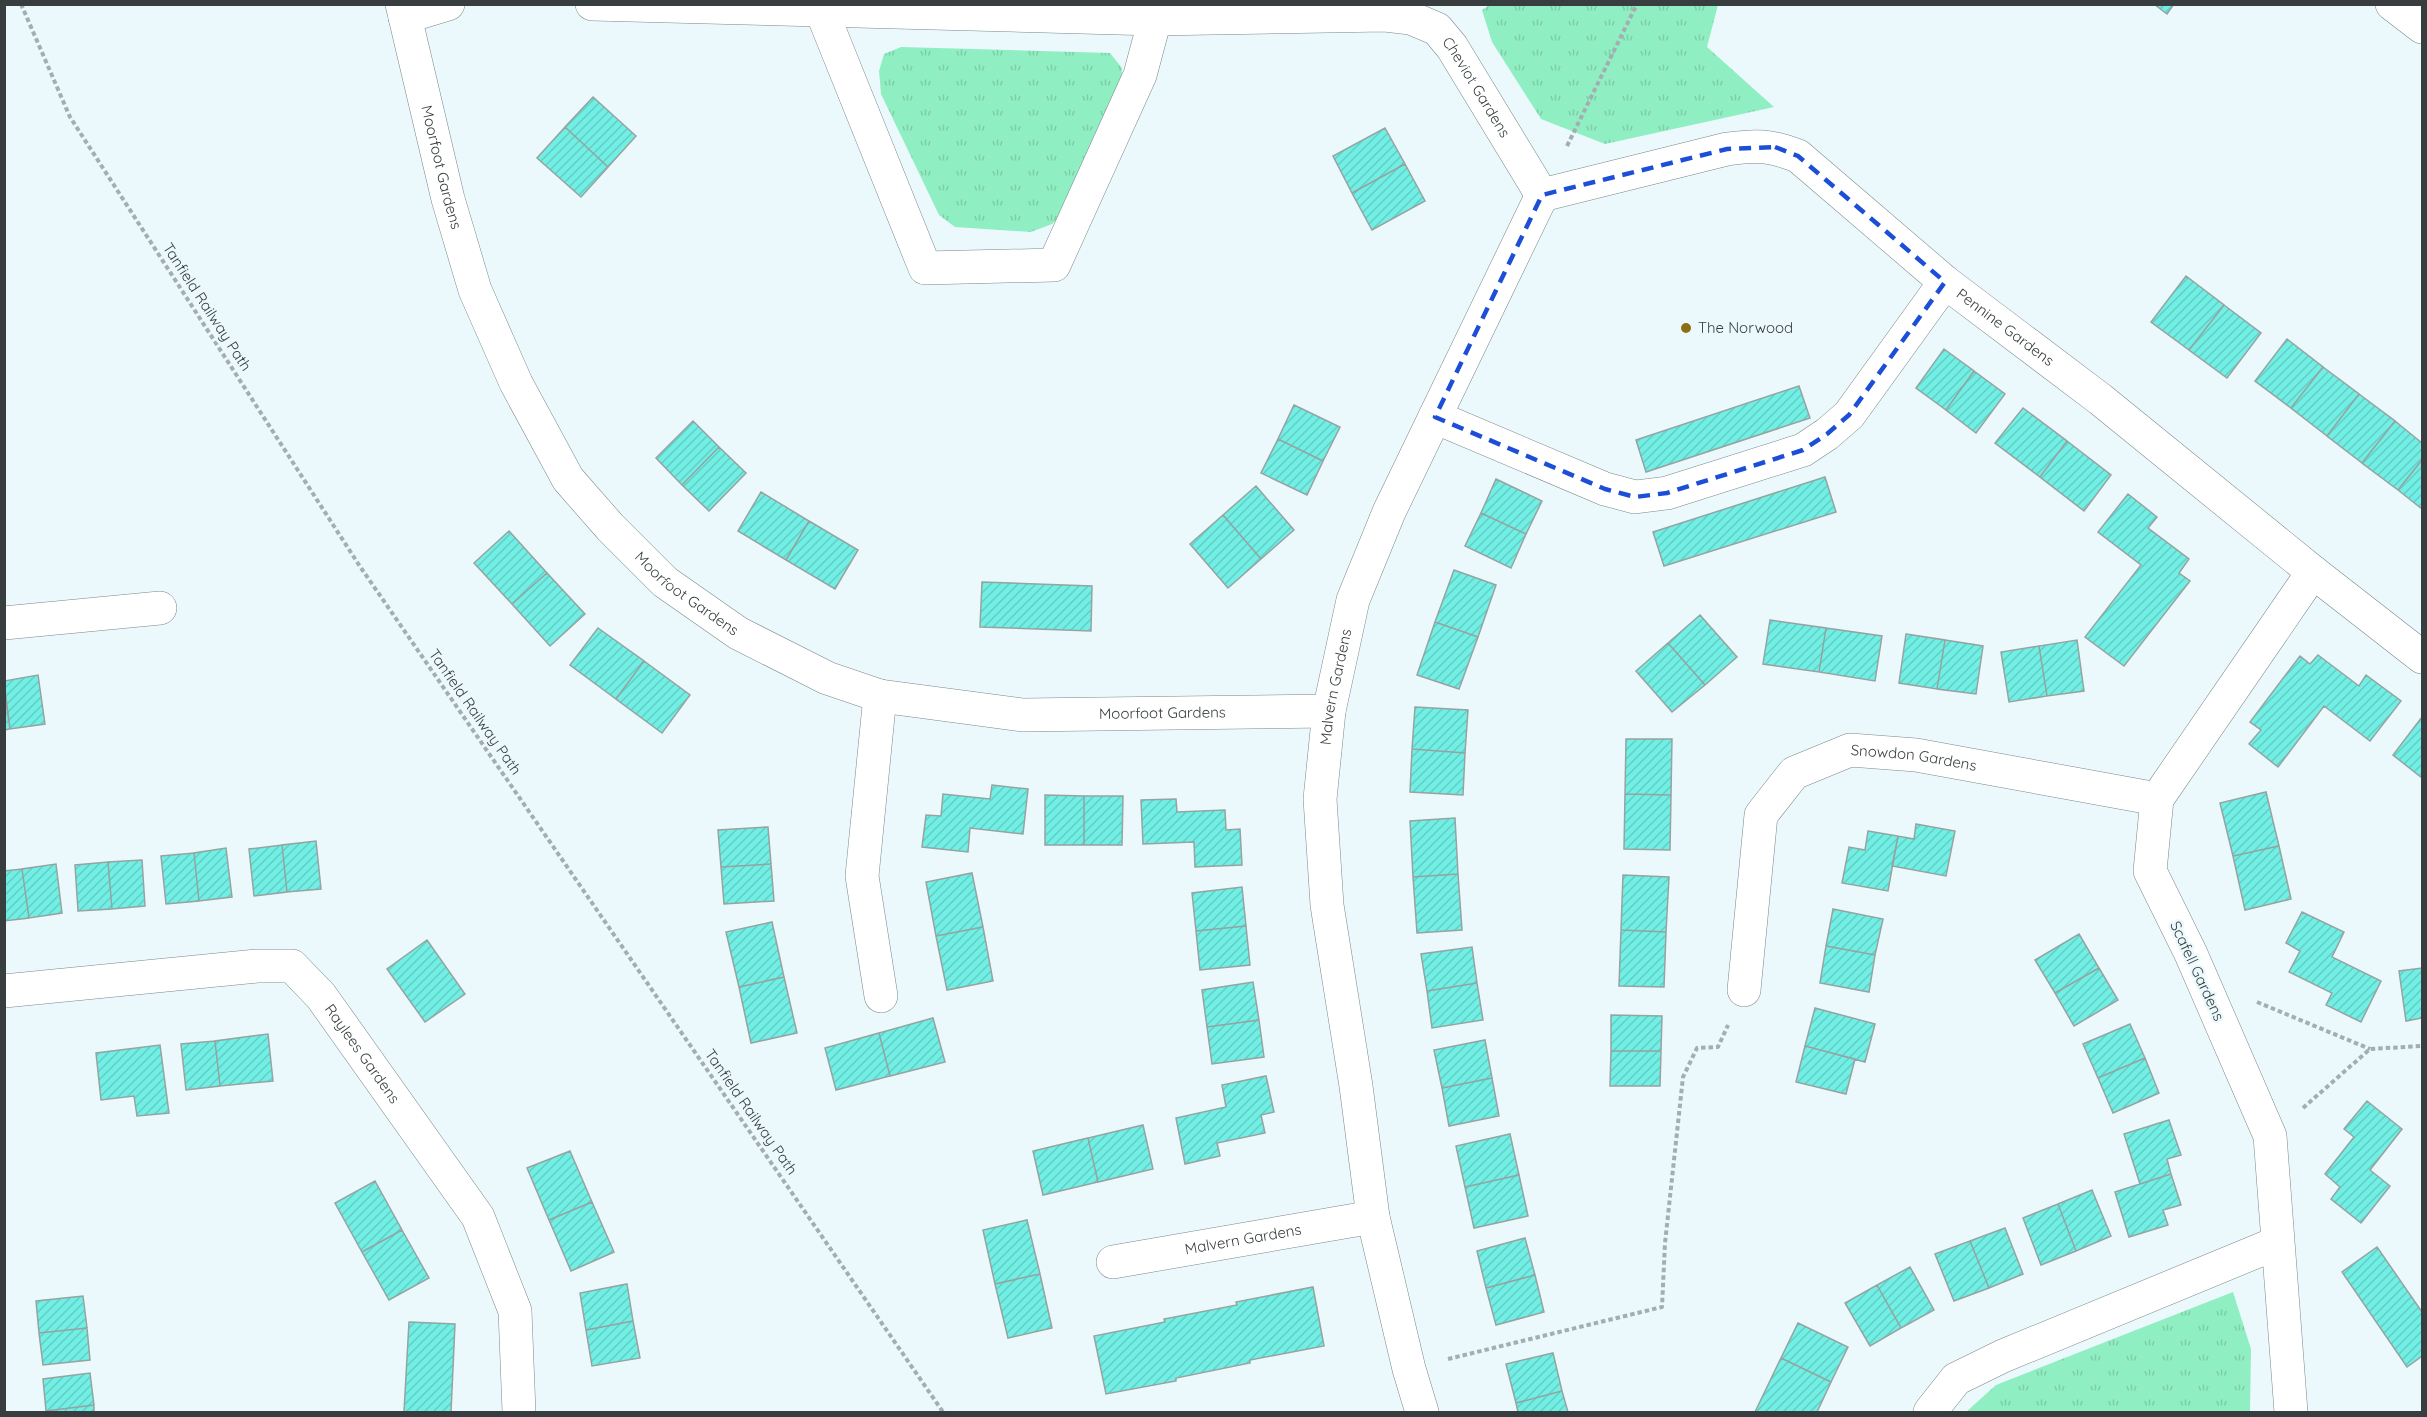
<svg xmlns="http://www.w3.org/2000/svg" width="2427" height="1417" font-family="Quicksand,sans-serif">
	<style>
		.grass { fill: url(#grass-tufts) }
		.building { fill: url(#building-hatch); stroke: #95a3a1; stroke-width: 1.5 }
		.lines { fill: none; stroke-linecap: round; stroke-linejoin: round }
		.minor-casing { stroke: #7b888b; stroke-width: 34 }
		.path { stroke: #a4aeb1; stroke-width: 4; stroke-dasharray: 4.5 3; stroke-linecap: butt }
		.minor { stroke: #fff; stroke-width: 33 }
		.marked { fill: none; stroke: #1d4ed8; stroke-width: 4.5; stroke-dasharray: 12 8; stroke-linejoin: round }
		.poi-dot { fill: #8d6f13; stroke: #ebf9fc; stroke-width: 2 }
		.labels { text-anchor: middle; stroke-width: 5; stroke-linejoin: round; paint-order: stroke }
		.street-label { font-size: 15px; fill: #383e3f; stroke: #ebf9fc }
		.poi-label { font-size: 15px; fill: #383e3f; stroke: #ebf9fc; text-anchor: start }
	</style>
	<defs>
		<pattern id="grass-tufts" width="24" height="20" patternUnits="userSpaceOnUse" patternTransform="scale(1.5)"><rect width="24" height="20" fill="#90efc2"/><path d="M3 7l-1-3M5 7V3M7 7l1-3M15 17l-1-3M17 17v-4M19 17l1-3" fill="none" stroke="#7dcea8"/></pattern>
		<pattern id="building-hatch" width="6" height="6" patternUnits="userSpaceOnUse" patternTransform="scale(1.5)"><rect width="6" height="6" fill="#72efe4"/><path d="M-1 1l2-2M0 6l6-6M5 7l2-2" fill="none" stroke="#63cec5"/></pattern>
	</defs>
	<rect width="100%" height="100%" fill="#ebf9fc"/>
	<!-- grass -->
	<path class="grass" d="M1491 4 1718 5 1707 47 1774 107 1605 144 1541 119 1492 42 1482 10Z
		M901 47 1110 53 1122 68 1121 85 1065 212 1052 224 1031 232 955 227 939 215 881 94 879 71 884 54Z
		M2233 1292 2251 1349 2250 1412H1966L1996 1385Z"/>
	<!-- building -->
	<path class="building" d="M2154 4H2174L2167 14Z
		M593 97 636 136 608 167 565 127Z
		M565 127 608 167 581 197 537 158Z
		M1385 128 1405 164 1352 193 1333 156Z
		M1405 164 1425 201 1372 230 1352 193Z
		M2186 276 2224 305 2189 350 2151 322Z
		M2224 305 2261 333 2227 378 2189 350Z
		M2287 339 2323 367 2291 408 2255 381Z
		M1944 349 1974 371 1946 410 1916 388Z
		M2323 367 2359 394 2327 436 2291 408Z
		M1974 371 2005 394 1976 433 1946 410Z
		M1799 386 1810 418 1646 472 1636 440Z
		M2359 394 2395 421 2362 463 2327 436Z
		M1294 405 1340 427 1323 461 1278 439Z
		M2023 408 2067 441 2040 477 1995 443Z
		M693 421 719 447 682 485 656 458Z
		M2395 421 2422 443V460L2398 490 2362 463Z
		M1278 439 1323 461 1307 495 1261 473Z
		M2067 441 2111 475 2084 511 2040 477Z
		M719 447 746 473 709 511 682 485Z
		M2422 460V509L2398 490Z
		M1825 477 1836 512 1664 566 1653 532Z
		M1496 479 1542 501 1526 534 1481 513Z
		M1256 486 1294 530 1261 559 1223 515Z
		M761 492 809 521 786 560 738 531Z
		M2128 494 2157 517 2148 528 2189 559 2179 573 2190 581 2124 666 2085 637 2141 565 2098 532Z
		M1481 513 1526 534 1511 568 1465 546Z
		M1223 515 1261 559 1228 588 1190 544Z
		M809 521 858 550 835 589 786 560Z
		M509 531 547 573 512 604 474 563Z
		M1454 570 1496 585 1478 637 1435 622Z
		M547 573 585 614 550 646 512 604Z
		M982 582 1092 586 1091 631 980 627Z
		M1700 615 1737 657 1705 685 1668 643Z
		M1770 620 1826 628 1819 672 1763 664Z
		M1435 622 1478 637 1459 689 1417 675Z
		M598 628 644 661 616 699 570 665Z
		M1826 628 1882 636 1875 681 1819 672Z
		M1906 634 1945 640 1937 689 1899 683Z
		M1945 640 1983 646 1976 694 1937 689Z
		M2077 640 2084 691 2047 696 2039 646Z
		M1668 643 1705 685 1672 712 1636 671Z
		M2039 646 2047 696 2009 702 2001 652Z
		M2318 655 2359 686 2366 675 2401 701 2370 741 2324 706 2278 767 2249 744 2261 730 2250 722 2300 656 2310 664Z
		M644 661 690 695 662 733 616 699Z
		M38 675 45 724 10 729 4 681Z
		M4 689 10 729 4 730Z
		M1415 707 1468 710 1465 753 1412 749Z
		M2422 717V778L2393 755Z
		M1626 739H1672L1671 795 1625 794Z
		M1412 749 1465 753 1463 795 1410 792Z
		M992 785 1028 789 1023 834 970 828 968 852 922 847 926 815 941 816 943 794 990 799Z
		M2266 792 2279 846 2233 856 2220 803Z
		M1625 794 1671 795 1670 850 1624 849Z
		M1045 795 1084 796V845H1045Z
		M1084 796H1123L1122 845H1084Z
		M1176 799 1177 812 1225 810 1226 830 1240 829 1242 865 1195 867 1194 842 1143 844 1141 800Z
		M1455 818 1458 874 1413 877 1410 821Z
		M1916 824 1955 831 1946 876 1892 866 1898 836 1914 839Z
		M768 827 771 864 721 867 718 830Z
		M1868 831 1898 836 1888 891 1842 883 1849 847 1865 850Z
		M316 841 321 889 287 892 282 845Z
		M282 845 287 892 254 896 249 849Z
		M2279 846 2291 899 2245 910 2233 856Z
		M226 848 232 897 199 901 194 853Z
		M194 853 199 901 166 904 161 856Z
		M142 860 145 906 112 909 108 862Z
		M108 862 112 909 78 911 75 865Z
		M56 864 62 913 29 918 22 869Z
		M771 864 774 901 724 904 721 867Z
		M22 869 29 918 4 921V871Z
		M972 873 983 927 936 936 926 882Z
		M1458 874 1462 930 1417 933 1413 877Z
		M1623 875 1669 877 1666 932 1621 930Z
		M1242 887 1246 926 1196 931 1192 893Z
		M1833 909 1883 919 1875 955 1826 946Z
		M2302 912 2344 932 2332 957 2381 981 2361 1022 2326 1005 2332 993 2289 972 2300 951 2286 943Z
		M772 922 784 977 739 987 726 932Z
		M1246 926 1250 965 1200 970 1196 931Z
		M983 927 993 981 947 990 936 936Z
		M1621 930 1666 932 1664 987 1619 986Z
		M2079 934 2099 968 2055 993 2035 960Z
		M427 940 465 994 425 1022 387 969Z
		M1826 946 1875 955 1869 992 1820 983Z
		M1472 947 1477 983 1427 991 1421 954Z
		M2099 968 2118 1000 2074 1026 2055 993Z
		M2422 968V1018L2406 1021 2399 971Z
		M784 977 797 1033 751 1043 739 987Z
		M1253 982 1259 1020 1207 1027 1202 990Z
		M1477 983 1483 1020 1432 1028 1427 991Z
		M1815 1008 1875 1024 1865 1062 1805 1046Z
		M1611 1015 1662 1016 1661 1051H1611Z
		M933 1018 945 1062 890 1076 879 1033Z
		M1259 1020 1264 1057 1212 1064 1207 1027Z
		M2130 1024 2145 1058 2098 1078 2083 1044Z
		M879 1033 890 1076 836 1090 825 1048Z
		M268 1034 273 1081 220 1086 215 1041Z
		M1485 1040 1492 1078 1442 1088 1434 1050Z
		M215 1041 220 1086 186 1090 181 1044Z
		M160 1045 169 1113 137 1116 134 1096 101 1100 96 1053Z
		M1805 1046 1855 1059 1846 1094 1796 1082Z
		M1611 1051H1661L1660 1086H1610Z
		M2145 1058 2159 1093 2113 1113 2098 1078Z
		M1266 1076 1274 1112 1261 1115 1265 1133 1217 1143 1220 1156 1185 1164 1176 1118 1226 1107 1222 1085Z
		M1492 1078 1499 1116 1449 1126 1442 1088Z
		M2367 1101 2402 1129 2370 1170 2390 1186 2361 1223 2331 1199 2340 1187 2325 1174 2354 1137 2344 1129Z
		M2169 1120 2181 1155 2167 1159 2171 1174 2140 1184 2124 1134Z
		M1143 1125 1153 1169 1098 1182 1088 1138Z
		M1510 1134 1519 1175 1465 1187 1456 1146Z
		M1088 1138 1098 1182 1043 1195 1033 1151Z
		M570 1151 592 1202 549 1220 527 1168Z
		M2171 1174 2181 1205 2163 1210 2168 1225 2129 1237 2115 1192Z
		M1519 1175 1528 1216 1474 1228 1465 1187Z
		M375 1181 402 1230 362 1252 335 1203Z
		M2092 1190 2111 1236 2076 1251 2058 1204Z
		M592 1202 614 1252 571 1271 549 1220Z
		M2058 1204 2076 1251 2041 1265 2023 1218Z
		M1027 1220 1040 1274 995 1284 983 1230Z
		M2005 1228 2023 1274 1989 1288 1970 1241Z
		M402 1230 429 1278 389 1300 362 1252Z
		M1525 1238 1535 1275 1486 1288 1477 1251Z
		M1970 1241 1989 1288 1954 1301 1935 1254Z
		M2377 1247 2422 1312V1356L2407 1367 2342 1272Z
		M1910 1267 1934 1310 1901 1328 1877 1285Z
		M1040 1274 1052 1328 1008 1338 995 1284Z
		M1535 1275 1544 1312 1496 1325 1486 1288Z
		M627 1284 633 1321 586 1330 580 1293Z
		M1877 1285 1901 1328 1870 1346 1845 1303Z
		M1313 1287 1324 1346 1250 1360V1363L1176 1378V1381L1106 1394 1094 1336 1165 1322 1164 1319 1237 1305 1236 1302Z
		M83 1296 87 1328 39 1333 36 1301Z
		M633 1321 640 1358 592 1366 586 1330Z
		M409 1322 455 1324 451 1412H404Z
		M1798 1323 1848 1347 1831 1382 1781 1358Z
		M87 1328 90 1360 43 1365 39 1333Z
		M1553 1353 1562 1391 1516 1403 1506 1364Z
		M1781 1358 1831 1382 1817 1412H1755Z
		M90 1373 94 1405 46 1411 43 1379Z
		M1562 1391 1568 1412H1518L1516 1403Z
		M94 1405V1412H46V1411Z"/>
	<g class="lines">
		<defs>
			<g id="minor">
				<path id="s1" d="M402 4 448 199 475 290 516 383 568 479 610 527 665 582 738 633 827 678 880 696 1023 715 1329 711"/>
				<path id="s2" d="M592 4 1155 19 1385 15 1411 18 1437 29 1452 47 1542 195"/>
				<path d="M2392 4 2422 27"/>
				<path d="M822 12 925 268 1054 265 1140 75 1155 19V4"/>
				<path d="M405 17 448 4"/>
				<path id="s3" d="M1542 195 1727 149C1757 145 1769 145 1798 156L1945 282 2100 399 2313 572 2422 657"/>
				<path d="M1435 417 1605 489 1635 497 1667 493 1803 450 1827 434 1849 415 1945 282"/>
				<path d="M4 623 160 608"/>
				<path d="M880 696 862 876 881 996"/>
				<path id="s4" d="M1744 990 1761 815 1794 773 1850 750 1916 755 2157 799"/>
				<path id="s5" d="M4 991 257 966H292L321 996 478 1217 515 1311 519 1412"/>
				<path id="s6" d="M1113 1262 1373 1217"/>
				<path id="s7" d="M1422 1412 1409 1369 1373 1217 1356 1086 1327 905 1320 799 1329 711 1353 600 1389 512 1542 195"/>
				<path d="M1930 1412 1956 1379 2003 1356 2277 1243"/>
				<path d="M2291 1412 2270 1136 2191 954 2150 871 2157 799 2313 572"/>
			</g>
		</defs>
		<!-- minor casing -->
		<use href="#minor" class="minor-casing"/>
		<!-- path -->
		<path class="path" d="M21 4 70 117 359 565 943 1412
			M1567 146 1637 4
			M2257 1002 2370 1049
			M2303 1108 2370 1049 2422 1046
			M1448 1359 1662 1307 1665 1243 1683 1077 1697 1048 1718 1047 1728 1025"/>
		<!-- minor -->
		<use href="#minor" class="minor"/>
	</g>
	<!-- marked area -->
	<path class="marked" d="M1775 147 1798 156 1945 282 1849 415 1827 434 1803 450 1667 493 1635 497 1605 489 1435 417 1542 195 1727 149Z"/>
	<!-- markers -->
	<circle class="poi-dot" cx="1686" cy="328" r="6"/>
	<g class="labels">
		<!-- street labels -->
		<g class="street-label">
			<text dy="5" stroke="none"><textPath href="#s2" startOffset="918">Cheviot Gardens</textPath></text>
			<text dy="5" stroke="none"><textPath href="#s1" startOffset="168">Moorfoot Gardens</textPath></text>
			<text transform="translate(207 307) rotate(57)" y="5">Tanfield Railway Path</text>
			<text dy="5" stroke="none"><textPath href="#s3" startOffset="532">Pennine Gardens</textPath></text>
			<text dy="5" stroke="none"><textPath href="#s1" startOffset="672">Moorfoot Gardens</textPath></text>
			<text dy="5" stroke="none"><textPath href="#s7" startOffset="736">Malvern Gardens</textPath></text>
			<text transform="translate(475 712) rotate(55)" y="5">Tanfield Railway Path</text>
			<text dy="5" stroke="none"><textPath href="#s1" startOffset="1176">Moorfoot Gardens</textPath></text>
			<text dy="5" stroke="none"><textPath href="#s4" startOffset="354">Snowdon Gardens</textPath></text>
			<text transform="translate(2197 971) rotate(65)" y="5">Scafell Gardens</text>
			<text dy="5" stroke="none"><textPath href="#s5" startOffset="402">Raylees Gardens</textPath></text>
			<text transform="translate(751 1112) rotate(55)" y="5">Tanfield Railway Path</text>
			<text dy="5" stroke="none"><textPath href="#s6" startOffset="132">Malvern Gardens</textPath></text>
		</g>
		<!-- poi labels -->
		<g class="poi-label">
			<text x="1698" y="333">The Norwood</text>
		</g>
	</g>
	<!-- border -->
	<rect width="2427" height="1417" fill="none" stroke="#383e3f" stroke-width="12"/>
</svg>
